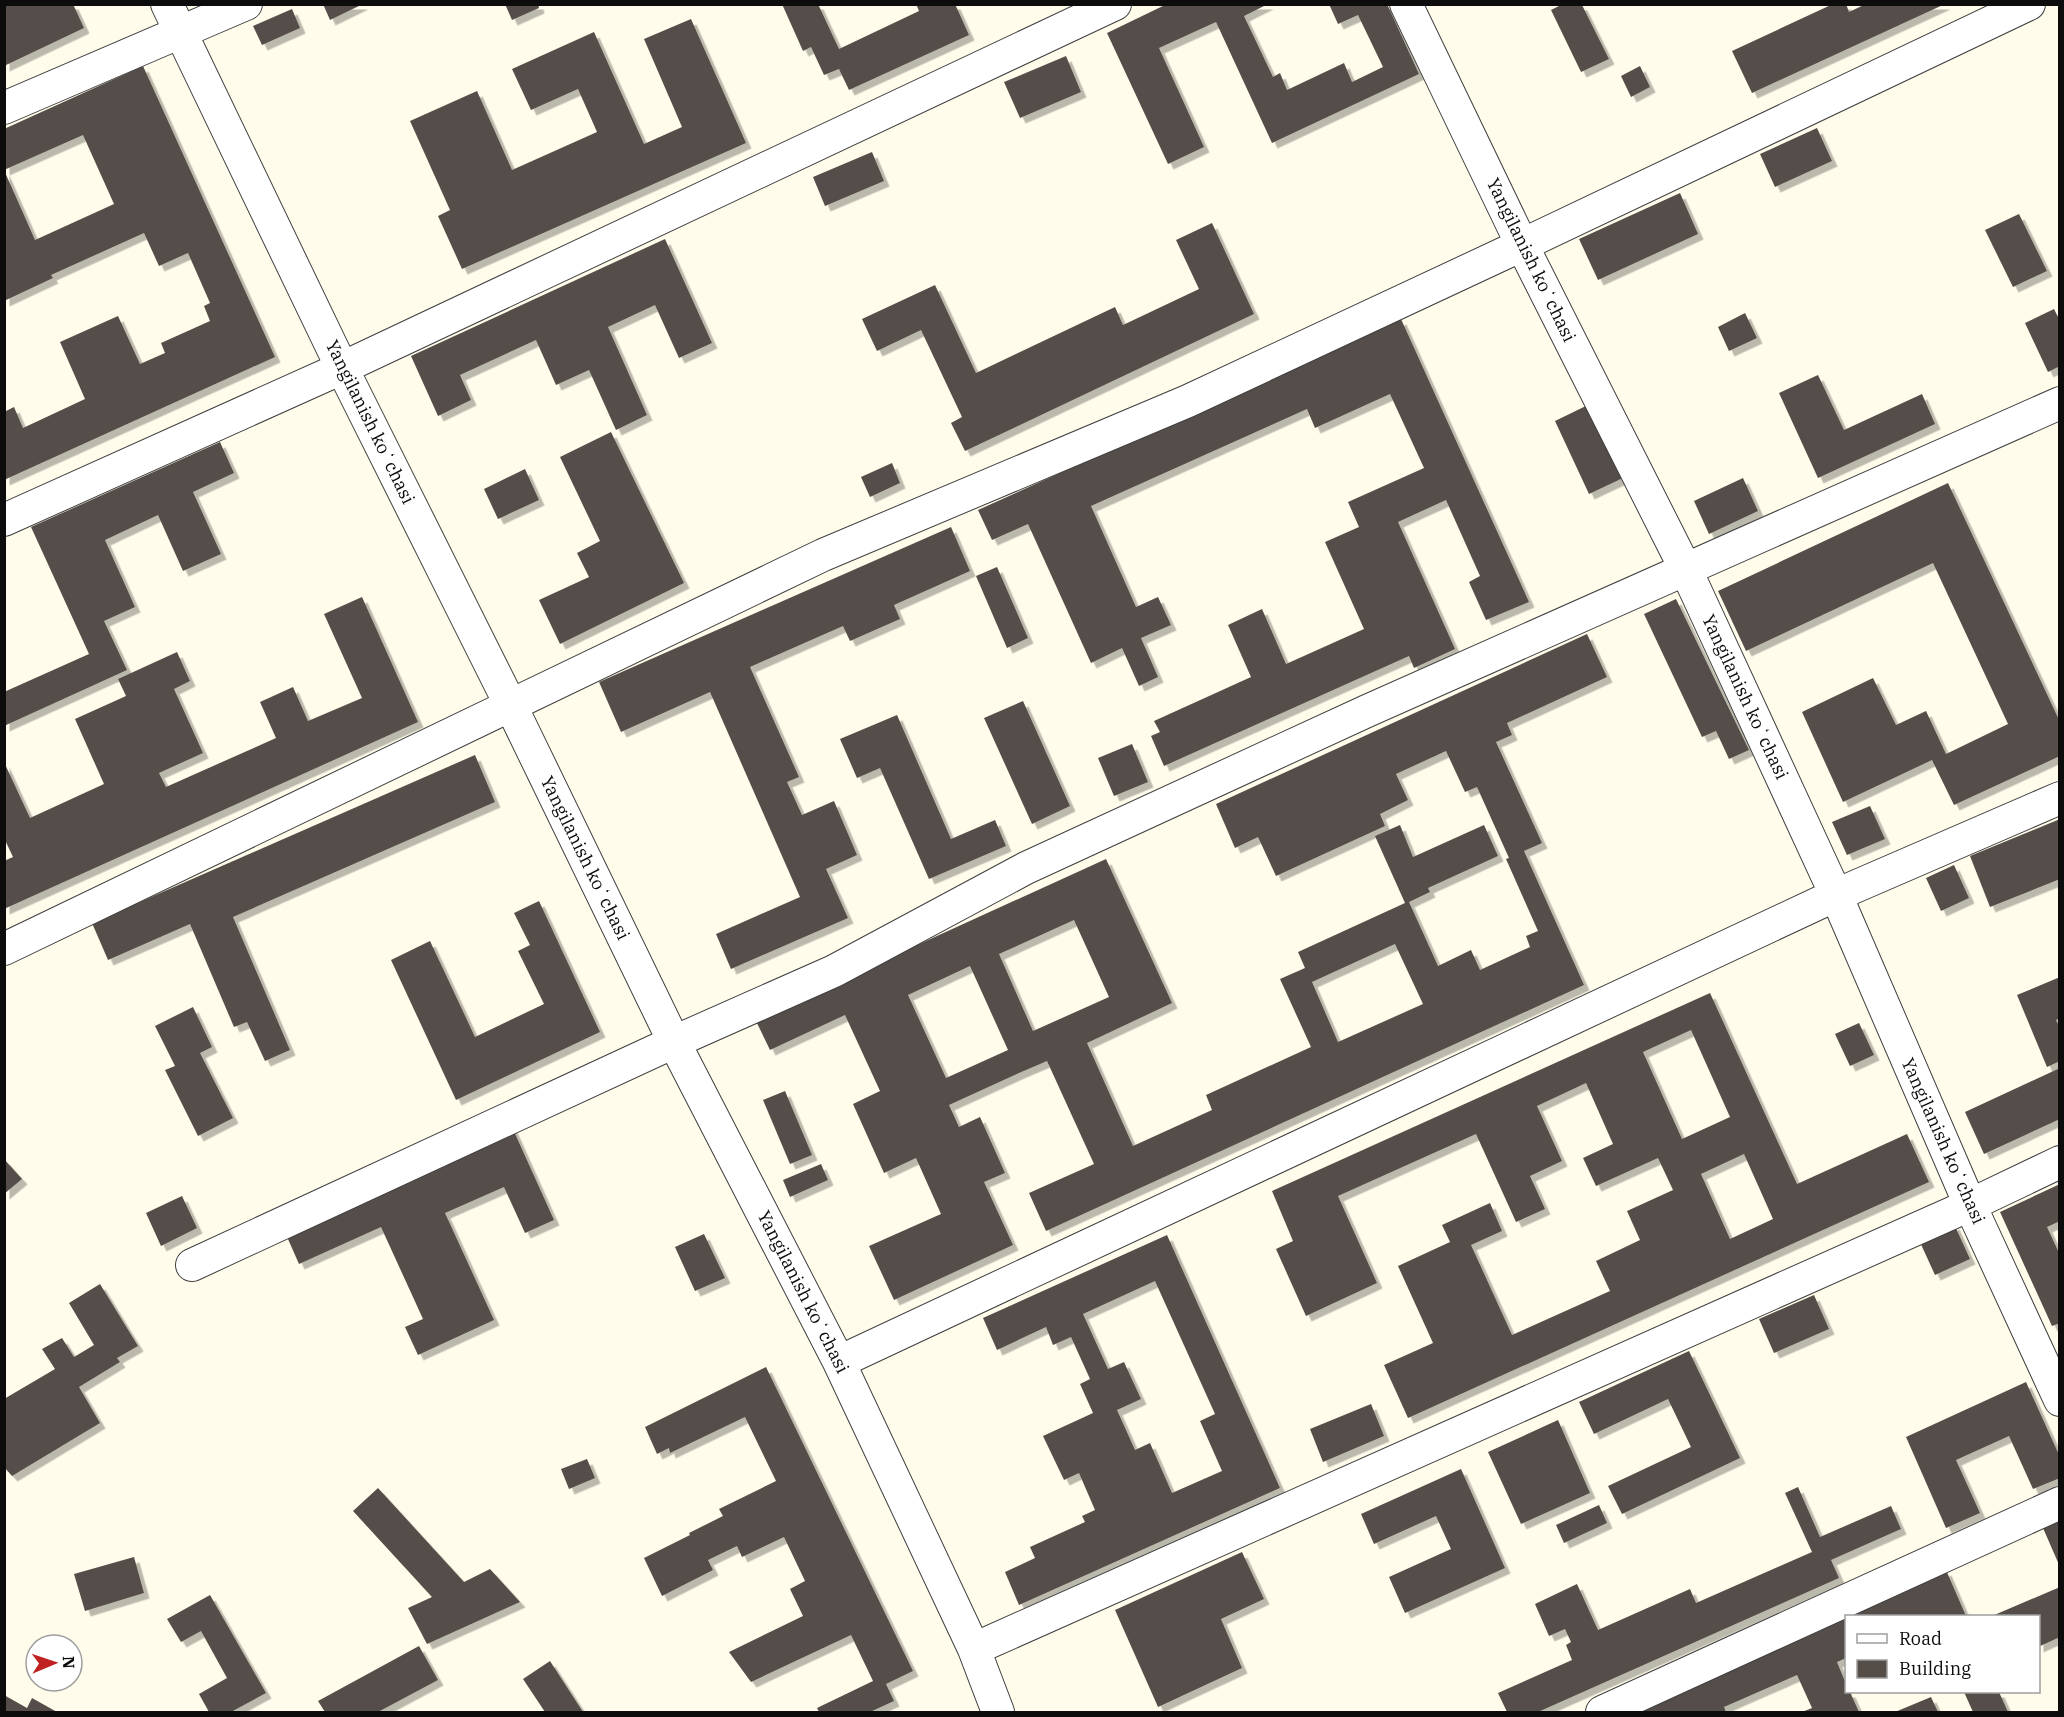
<svg xmlns="http://www.w3.org/2000/svg" width="2064" height="1717" font-family="'IBM Plex Serif',serif">
	<style>
		.building { fill: #554e48; fill-rule: evenodd; filter: url(#shadow) }
		.lines { fill: none; stroke-linecap: round; stroke-linejoin: round }
		.minor-casing { stroke: #3f3f3f; stroke-width: 34 }
		.minor { stroke: #fff; stroke-width: 32 }
		.labels { text-anchor: middle; stroke-width: 6; stroke-linejoin: round; paint-order: stroke }
		.street-label { font-size: 18px; fill: #0c0c0c; stroke: #fff }
	</style>
	<defs>
		<filter id="shadow"><feDropShadow dx="5.5" dy="5.5" stdDeviation="0" flood-color="#0004"/></filter>
	</defs>
	<rect width="100%" height="100%" fill="#fffceb"/>
	<!-- building -->
	<path class="building" d="M4 4H73L84 28 4 66Z
		M323 4H363L330 20Z
		M505 4H538L539 8 512 20Z
		M782 4H818L839 49 919 11 916 4H955L969 35 849 90 839 69 824 75 811 47 803 51Z
		M1167 4H1268L1244 16 1273 77 1280 73 1287 90 1344 63 1352 82 1383 67 1358 15 1338 24 1329 4H1387L1419 74 1272 143 1216 22 1159 48 1204 147 1168 164 1107 33Z
		M1833 4H1846L1849 12 1866 4H1945L1752 93 1732 51Z
		M1561 5H1582L1609 59 1581 72 1551 10Z
		M292 9 300 28 262 45 253 26Z
		M691 19 746 143 462 269 438 216 450 210 410 121 477 91 512 170 597 132 578 89 531 110 512 69 594 32 644 144 682 127 644 39Z
		M1066 56 1081 92 1020 118 1004 82Z
		M143 66 275 357 4 480V412L14 407 23 428 85 399 60 342 118 316 140 364 165 353 161 343 210 321 204 306 210 303 188 253 159 266 144 233 51 275 53 278 4 301V170L35 240 114 204 83 135 4 170V129Z
		M1640 66 1650 87 1631 97 1621 76Z
		M1817 128 1832 161 1775 187 1760 154Z
		M872 152 884 181 825 206 813 177Z
		M1680 193 1698 234 1598 280 1579 239Z
		M2019 214 2047 271 2013 287 1985 230Z
		M1212 223 1254 314 965 451 951 423 962 417 921 330 877 351 862 319 935 285 976 373 1115 307 1123 325 1199 289 1176 240Z
		M665 239 712 343 679 358 655 305 608 327 647 415 616 430 589 370 556 385 536 340 460 375 471 400 438 416 411 356Z
		M2054 309 2060 321V366L2048 372 2025 323Z
		M1745 313 1757 338 1729 351 1718 327Z
		M1401 319 1529 602 1486 620 1469 582 1480 576 1446 500 1398 522 1455 649 1414 668 1409 656 1164 766 1151 736 1160 732 1154 721 1251 677 1228 625 1262 609 1286 664 1364 629 1325 542 1359 527 1348 502 1424 468 1390 394 1315 428 1307 409 1091 506 1136 607 1158 597 1171 625 1141 638 1158 677 1139 686 1122 648 1091 663 1028 524 992 540 978 510Z
		M1818 375 1844 430 1922 394 1935 424 1818 478 1779 393Z
		M1590 404 1625 477 1589 494 1555 421Z
		M611 432 684 583 560 644 539 600 589 577 577 553 600 541 560 457Z
		M220 442 234 473 193 492 221 554 183 571 158 515 105 540 135 607 104 621 127 670 4 726V692L89 654 31 527Z
		M892 463 900 483 870 497 861 477Z
		M525 469 539 500 498 519 484 489Z
		M1743 478 1758 511 1709 534 1694 501Z
		M1948 483 2060 722V756L1954 805 1932 760 1843 802 1802 712 1873 678 1896 725 1926 711 1946 754 2008 724 1933 563 1746 651 1718 591Z
		M951 527 970 571 894 605 900 619 850 641 843 626 750 667 799 777 787 782 802 815 834 801 857 855 826 869 848 918 731 969 716 934 800 897 710 692 621 732 599 682Z
		M997 567 1028 638 1007 648 976 576Z
		M362 597 418 722 4 909V861L13 857 4 838V762L30 818 104 784 75 719 126 696 118 679 177 652 190 681 174 689 203 753 159 773 166 787 276 738 260 702 293 687 308 721 362 698 324 614Z
		M1676 599 1749 750 1729 759 1716 731 1702 737 1644 614Z
		M1587 634 1607 677 1507 723 1512 735 1496 742 1542 843 1524 851 1584 985 1046 1231 1029 1193 1094 1164 1047 1061 1019 1073 949 1105 959 1127 980 1117 1005 1173 984 1182 1013 1245 894 1300 869 1246 941 1214 916 1158 884 1173 853 1104 880 1091 845 1015 770 1050 755 1019 1106 859 1172 1003 1087 1043 1133 1146 1212 1110 1206 1095 1311 1047 1280 979 1305 968 1298 952 1405 903 1375 836 1400 825 1413 857 1484 825 1498 856 1428 888 1430 892 1409 902 1438 966 1471 950 1480 970 1530 947 1526 936 1538 931 1506 859 1509 858 1477 787 1465 792 1446 751 1396 774 1408 800 1380 814 1385 826 1276 876 1258 837 1235 848 1216 804ZM1074 920 1109 997 1033 1031 999 954ZM1395 944 1423 1004 1338 1042 1312 982ZM970 966 1008 1050 946 1078 908 995Z
		M1023 701 1070 806 1032 824 984 718Z
		M897 715 951 839 995 820 1006 846 929 879 880 768 857 778 840 739Z
		M1132 744 1148 782 1114 796 1098 758Z
		M475 755 495 802 233 917 290 1050 265 1061 247 1022 234 1027 190 924 108 960 92 923Z
		M1870 806 1885 839 1847 855 1832 822Z
		M2060 819V879L1990 907 1970 856Z
		M1954 865 1969 898 1941 911 1926 878Z
		M539 901 600 1032 456 1100 391 960 430 941 475 1037 544 1004 518 951 530 945 514 913Z
		M2060 977V1018L2056 1020 2060 1028V1061L2047 1067 2017 995Z
		M1710 993 1797 1184 1907 1134 1929 1182 1408 1418 1384 1365 1433 1343 1398 1266 1450 1242 1442 1225 1490 1203 1502 1231 1471 1245 1512 1335 1610 1291 1596 1261 1640 1240 1627 1211 1673 1190 1658 1158 1596 1186 1583 1158 1613 1144 1586 1083 1537 1106 1562 1161 1530 1176 1545 1209 1516 1222 1476 1134 1338 1196 1377 1283 1306 1316 1276 1249 1293 1241 1272 1191ZM1691 1030 1730 1117 1682 1139 1643 1052ZM1744 1154 1773 1219 1730 1239 1701 1174Z
		M193 1007 212 1047 200 1053 233 1118 198 1136 165 1070 175 1066 155 1026Z
		M1859 1023 1874 1055 1850 1066 1835 1034Z
		M2060 1068V1119L1984 1154 1965 1112Z
		M785 1091 812 1155 790 1164 763 1100Z
		M512 1127 554 1220 525 1233 504 1187 445 1213 494 1320 418 1355 405 1327 423 1319 381 1227 299 1264 284 1230Z
		M4 1159 22 1179 4 1194Z
		M821 1164 828 1180 790 1197 783 1180Z
		M2060 1184V1221L2047 1227 2060 1255V1323L2052 1326 2000 1212Z
		M182 1196 197 1228 161 1246 146 1213Z
		M1954 1224 1970 1259 1935 1275 1919 1240Z
		M704 1234 725 1278 695 1291 675 1247Z
		M1167 1235 1280 1488 1019 1605 1005 1572 1035 1558 1030 1547 1085 1522 1082 1516 1095 1510 1079 1473 1064 1480 1043 1436 1093 1413 1080 1384 1090 1379 1071 1337 1053 1345 1046 1327 997 1350 983 1318ZM1155 1281 1215 1414 1200 1421 1222 1471 1172 1493 1150 1443 1135 1450 1117 1410 1141 1399 1124 1362 1108 1369 1083 1314Z
		M100 1284 138 1346 117 1358 120 1362 79 1387 100 1423 12 1476 4 1467V1399L55 1369 42 1349 62 1338 74 1357 94 1345 69 1303Z
		M1814 1295 1829 1329 1774 1353 1759 1319Z
		M1689 1351 1740 1458 1622 1514 1608 1486 1691 1447 1668 1399 1594 1434 1579 1402Z
		M766 1367 913 1671 886 1684 894 1701 870 1712H819L817 1708 873 1681 851 1635 751 1682 729 1652 803 1616 790 1589 805 1581 784 1537 742 1557 737 1546 708 1560 713 1570 662 1596 644 1558 690 1535 689 1533 723 1516 719 1509 776 1481 745 1417 670 1453 669 1448 657 1454 645 1427Z
		M2026 1382 2060 1457V1478L2033 1489 2009 1436 1956 1460 1980 1513 1946 1528 1906 1437Z
		M1371 1404 1384 1436 1323 1462 1310 1429Z
		M1558 1420 1590 1493 1521 1524 1488 1452Z
		M587 1459 595 1478 569 1489 561 1469Z
		M1461 1469 1505 1568 1405 1613 1389 1577 1451 1549 1436 1516 1374 1544 1361 1514Z
		M1798 1487 1820 1537 1891 1506 1901 1529 1831 1560 1839 1578 1538 1712H1507L1498 1693 1572 1660 1566 1645 1571 1642 1565 1629 1549 1636 1535 1604 1577 1584 1598 1630 1690 1589 1696 1603 1812 1552 1785 1493Z
		M378 1488 464 1582 490 1569 520 1602 427 1644 408 1608 432 1597 353 1511Z
		M1599 1505 1607 1523 1564 1543 1556 1525Z
		M2060 1521V1567L2043 1528Z
		M1242 1552 1264 1599 1221 1619 1242 1668 1158 1707 1115 1610Z
		M134 1557 144 1593 85 1611 74 1574Z
		M1946 1570 1966 1616H1846V1658L1837 1662 1846 1684V1692H1850L1859 1712H1802L1812 1708 1797 1675 1724 1707 1726 1712H1624Z
		M2060 1587V1637L2038 1647V1616H1992Z
		M210 1595 266 1693 231 1712H209L199 1694 227 1678 201 1631 181 1642 167 1619Z
		M419 1646 438 1680 378 1712H325L318 1701Z
		M550 1661 583 1712H545L523 1679Z
		M1964 1692H1999L2008 1712H1973Z
		M4 1695 27 1708 32 1698 57 1712H4Z
		M1931 1697 1938 1712H1895Z"/>
	<g class="lines">
		<defs>
			<path id="minor" d="M167 4 342 368 511 706 674 1042 839 1362 974 1649 998 1712
				M1406 4 1522 245 1686 570 1836 895 1970 1205 2060 1400
				M4 108 246 4
				M4 520 342 368 1115 4
				M4 949 823 555 1188 401 1522 245 2029 4
				M192 1265 674 1042 834 971 1026 868 1367 711 2060 403
				M839 1362 1836 895 2060 798
				M974 1649 1970 1205 2060 1162
				M1602 1712 2060 1503"/>
		</defs>
		<!-- minor casing -->
		<use href="#minor" class="minor-casing"/>
		<!-- minor -->
		<use href="#minor" class="minor"/>
	</g>
	<g class="labels">
		<!-- street labels -->
		<g class="street-label">
			<text transform="translate(1531 260) rotate(64)" y="6">Yangilanish koʻchasi</text>
			<text transform="translate(370 422) rotate(64)" y="6">Yangilanish koʻchasi</text>
			<text transform="translate(1745 697) rotate(65)" y="6">Yangilanish koʻchasi</text>
			<text transform="translate(585 858) rotate(64)" y="6">Yangilanish koʻchasi</text>
			<text transform="translate(1943 1141) rotate(66)" y="6">Yangilanish koʻchasi</text>
			<text transform="translate(803 1292) rotate(63)" y="6">Yangilanish koʻchasi</text>
		</g>
	</g>
	<!-- border -->
	<rect width="2064" height="1717" fill="none" stroke="#0c0c0c" stroke-width="12"/>
	<!-- legend -->
	<rect x="1845" y="1615" width="195" height="78" fill="#ffffff" stroke="#9e9e9e" stroke-width="1.5"/>
	<rect x="1857" y="1634" width="30" height="9" fill="#ffffff" stroke="#9e9e9e" stroke-width="1.5"/>
	<text x="1899" y="1645" font-size="18" fill="#0c0c0c">Road</text>
	<rect x="1857" y="1660" width="30" height="18" fill="#554e48" stroke="#9e9e9e" stroke-width="1.5"/>
	<text x="1899" y="1675" font-size="18" fill="#0c0c0c">Building</text>
	<!-- north arrow -->
	<g transform="translate(54 1663) rotate(88)"><circle r="28" fill="#ffffff" stroke="#9e9e9e" stroke-width="1.5"/>
	<path d="M0-4.5L10 22L0 15L-10 22Z" fill="#bf2221"/>
	<text y="-9" font-size="16" font-weight="bold" text-anchor="middle" fill="#0c0c0c">N</text>
	</g>
</svg>
